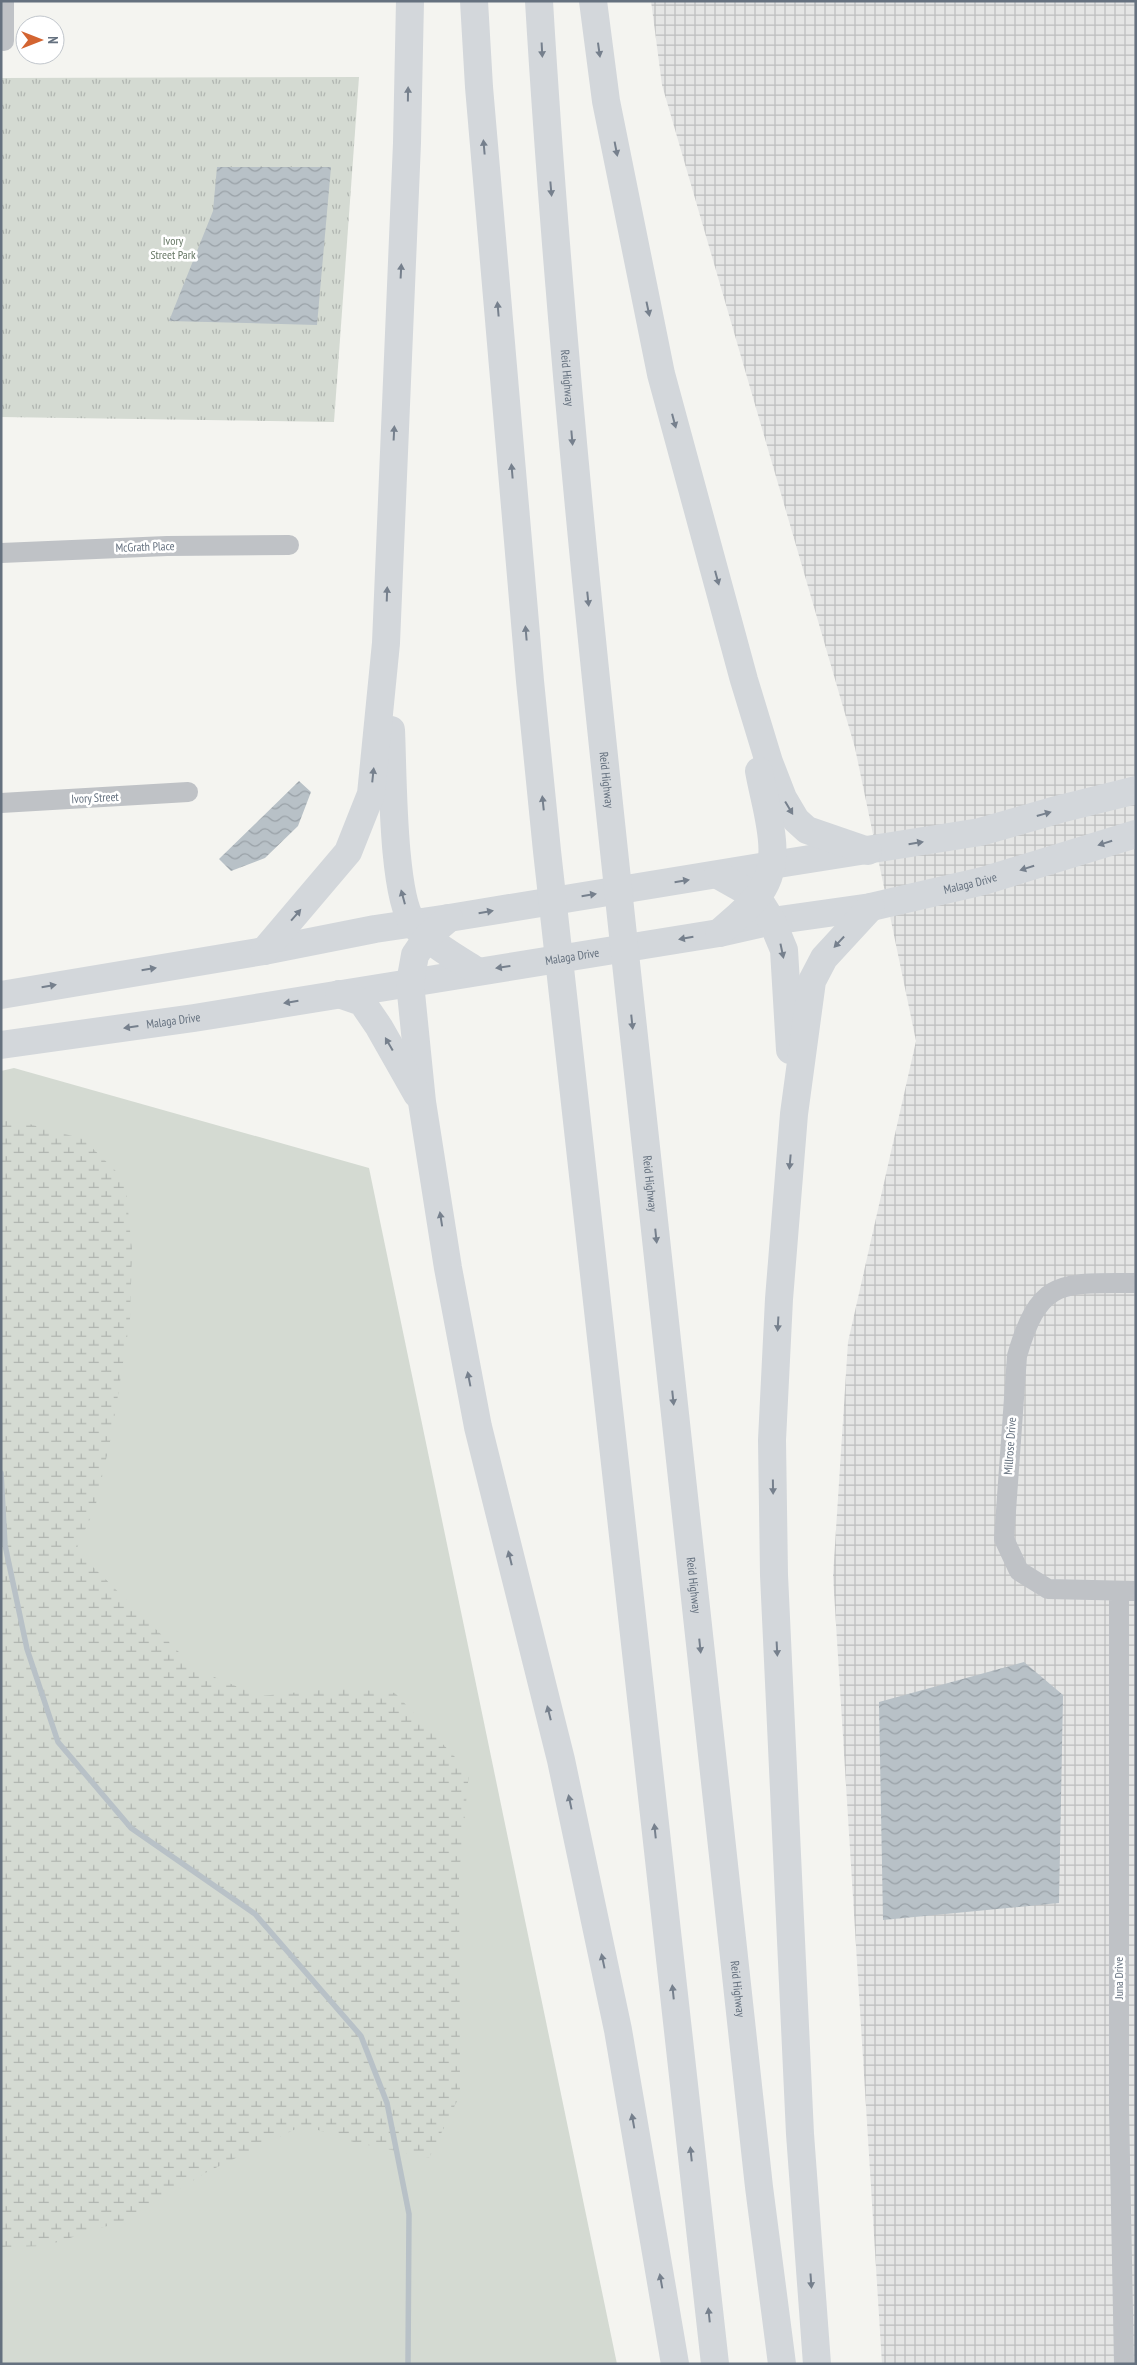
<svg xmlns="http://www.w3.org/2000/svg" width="1137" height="2365" font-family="'PT Sans Narrow',sans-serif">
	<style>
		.industrial { fill: url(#industrial-grid) }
		.grass { fill: #d4dad2 }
		.wetland { fill: url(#wetland-marsh) }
		.park { fill: url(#park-tufts) }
		.water { fill: url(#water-waves) }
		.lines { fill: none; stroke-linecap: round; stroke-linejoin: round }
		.stream { stroke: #b8c1c7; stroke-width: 5.5 }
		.street { stroke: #bfc2c6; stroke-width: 20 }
		.secondary { stroke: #d3d7db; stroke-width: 28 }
		.primary { stroke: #d3d7db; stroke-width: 28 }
		.highway { stroke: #d3d7db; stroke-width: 28 }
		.oneway { fill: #76808d }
		.labels { text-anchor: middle; stroke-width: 5; stroke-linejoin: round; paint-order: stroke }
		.park-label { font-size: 12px; fill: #667764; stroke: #fff }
		.street-label { font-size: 12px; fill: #65717f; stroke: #fff }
	</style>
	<defs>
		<pattern id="industrial-grid" width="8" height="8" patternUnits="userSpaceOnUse" patternTransform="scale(1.25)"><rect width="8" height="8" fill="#e4e5e4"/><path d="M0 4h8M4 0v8" fill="none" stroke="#bcbebe"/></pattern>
		<pattern id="wetland-marsh" width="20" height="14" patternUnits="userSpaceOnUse" patternTransform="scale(1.25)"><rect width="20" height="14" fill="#d4dad2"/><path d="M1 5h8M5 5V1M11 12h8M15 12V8" fill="none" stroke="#b0b5b0"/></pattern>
		<pattern id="park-tufts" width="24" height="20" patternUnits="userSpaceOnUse" patternTransform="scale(1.25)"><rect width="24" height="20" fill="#d4dad2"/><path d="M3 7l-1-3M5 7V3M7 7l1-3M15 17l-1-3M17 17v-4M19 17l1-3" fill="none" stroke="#b0b5b0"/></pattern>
		<pattern id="water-waves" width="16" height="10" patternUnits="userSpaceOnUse" patternTransform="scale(1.25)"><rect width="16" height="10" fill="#b8c1c7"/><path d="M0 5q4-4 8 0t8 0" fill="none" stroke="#99a1a7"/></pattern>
	</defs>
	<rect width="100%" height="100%" fill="#f4f4f0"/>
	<!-- industrial -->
	<path class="industrial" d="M651 1H1136V2364H882L833 1576 848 1342 916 1041 855 748 662 85Z"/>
	<!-- grass -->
	<path class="grass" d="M14 1068 369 1168 617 2364H1V1071Z"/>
	<!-- wetland -->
	<path class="wetland" d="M1 1119 15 1120 83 1139 125 1180 132 1250 130 1319 112 1433 95 1508 76 1550 197 1670 260 1696 342 1688 395 1693 469 1772 459 1876 460 2095 429 2158 349 2141 304 2125 207 2172 132 2218 45 2246 1 2247Z"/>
	<!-- park -->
	<path class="park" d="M359 77 334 422 1 417V78Z"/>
	<!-- water -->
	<path class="water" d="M217 167H331L317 325 169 321 213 211Z
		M299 781 311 792 298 826 265 858 231 871 219 859Z
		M1024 1662 1063 1695 1059 1903 883 1920 879 1702Z"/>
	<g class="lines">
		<!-- stream -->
		<path class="stream" d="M1 1473 5 1545 27 1649 58 1742 131 1828 255 1914 361 2036 387 2103 409 2214 408 2364"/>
		<!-- street -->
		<path class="street" d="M4 1V41
			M1 553 167 546 289 545
			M1 803 188 792
			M1136 1283C1062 1284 1040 1276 1017 1356L1004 1539 1019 1571 1048 1589 1136 1591
			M1119 1591V2108L1124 2364"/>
		<!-- secondary -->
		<g class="secondary">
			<path d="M772 865 980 832 1060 809 1136 790"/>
			<path id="s1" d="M772 921 871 907 983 881 1136 834"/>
		</g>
		<!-- primary -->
		<g class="primary">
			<path d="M1 995 264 951 375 929 449 918 772 865"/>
			<path id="s2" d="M1 1045 194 1018 719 933 772 921"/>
		</g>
		<!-- highway -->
		<g class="highway">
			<path d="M474 1 479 87 530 681 547 851 715 2364"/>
			<path id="s3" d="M539 1C561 369 601 735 641 1101 680 1463 720 1825 759 2187L782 2364"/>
			<path d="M593 1 606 101 661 374 744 680 769 762 783 798 796 820 807 830 868 851"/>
			<path d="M391 730C393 770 392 895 413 923 426 941 458 959 477 971"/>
			<path d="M718 875 757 897 772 921 784 950 790 1050"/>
			<path d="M449 918 428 936 415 955 410 983 422 1102 448 1268 478 1427 561 1760 618 2030 675 2364"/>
			<path d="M719 933C731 922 745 911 756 898 787 863 766 812 759 771"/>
			<path d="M264 951 348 852 371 794 386 643 407 143 410 1"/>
			<path d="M339 994 362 1002 379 1027 417 1094"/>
			<path d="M817 2364 800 2134 774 1575 772 1440 779 1299 794 1114 812 981 824 958 871 907"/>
		</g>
	</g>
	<!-- one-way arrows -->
	<defs><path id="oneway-solid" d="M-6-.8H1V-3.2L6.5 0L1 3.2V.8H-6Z" transform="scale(1.25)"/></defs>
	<g class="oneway">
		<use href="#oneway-solid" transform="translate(542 50) rotate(87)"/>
		<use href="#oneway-solid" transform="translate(599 50) rotate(82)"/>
		<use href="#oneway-solid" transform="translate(408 94) rotate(-89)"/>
		<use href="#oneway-solid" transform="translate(484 147) rotate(-95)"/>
		<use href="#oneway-solid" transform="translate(616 149) rotate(79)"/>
		<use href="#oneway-solid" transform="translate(551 189) rotate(85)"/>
		<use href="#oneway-solid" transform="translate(401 271) rotate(-87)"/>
		<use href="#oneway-solid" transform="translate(498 309) rotate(-95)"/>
		<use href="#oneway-solid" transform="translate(648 309) rotate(78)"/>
		<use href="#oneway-solid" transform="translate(674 421) rotate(75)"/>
		<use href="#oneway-solid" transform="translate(394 433) rotate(-87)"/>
		<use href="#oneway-solid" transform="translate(572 438) rotate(85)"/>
		<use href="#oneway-solid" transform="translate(512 471) rotate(-95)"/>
		<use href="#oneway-solid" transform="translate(717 578) rotate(75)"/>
		<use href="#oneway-solid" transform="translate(387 594) rotate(-88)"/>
		<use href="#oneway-solid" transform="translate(588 599) rotate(84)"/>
		<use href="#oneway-solid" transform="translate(526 633) rotate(-95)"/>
		<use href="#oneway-solid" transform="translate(373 775) rotate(-84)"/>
		<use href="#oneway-solid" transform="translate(543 803) rotate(-96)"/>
		<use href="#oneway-solid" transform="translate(789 808) rotate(59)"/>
		<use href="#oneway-solid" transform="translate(1044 814) rotate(-16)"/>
		<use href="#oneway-solid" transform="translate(916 843) rotate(-9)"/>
		<use href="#oneway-solid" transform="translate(1105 843) rotate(163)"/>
		<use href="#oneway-solid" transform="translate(1027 868) rotate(163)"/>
		<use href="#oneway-solid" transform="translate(682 881) rotate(-9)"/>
		<use href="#oneway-solid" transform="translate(589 895) rotate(-9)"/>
		<use href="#oneway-solid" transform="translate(403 897) rotate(-105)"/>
		<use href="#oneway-solid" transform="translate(486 912) rotate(-10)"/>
		<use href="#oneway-solid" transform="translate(296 915) rotate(-49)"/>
		<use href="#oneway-solid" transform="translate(686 938) rotate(170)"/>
		<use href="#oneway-solid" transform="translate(839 942) rotate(133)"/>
		<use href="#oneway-solid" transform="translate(782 951) rotate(78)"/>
		<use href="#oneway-solid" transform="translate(503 967) rotate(172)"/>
		<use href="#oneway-solid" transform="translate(149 969) rotate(-9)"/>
		<use href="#oneway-solid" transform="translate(49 986) rotate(-10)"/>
		<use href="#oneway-solid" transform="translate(291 1002) rotate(171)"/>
		<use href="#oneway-solid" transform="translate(632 1022) rotate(84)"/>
		<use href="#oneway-solid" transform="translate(131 1027) rotate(172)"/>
		<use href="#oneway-solid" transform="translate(389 1044) rotate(-120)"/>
		<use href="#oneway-solid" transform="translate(790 1162) rotate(95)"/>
		<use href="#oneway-solid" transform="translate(441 1219) rotate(-99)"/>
		<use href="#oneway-solid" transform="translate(656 1236) rotate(84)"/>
		<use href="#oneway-solid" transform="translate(778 1324) rotate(93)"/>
		<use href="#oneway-solid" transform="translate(469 1379) rotate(-101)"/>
		<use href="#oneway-solid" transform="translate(673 1398) rotate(84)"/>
		<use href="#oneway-solid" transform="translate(773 1487) rotate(89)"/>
		<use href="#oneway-solid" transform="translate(510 1558) rotate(-104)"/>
		<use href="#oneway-solid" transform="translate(700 1646) rotate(84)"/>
		<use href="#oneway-solid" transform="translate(777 1649) rotate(87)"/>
		<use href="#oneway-solid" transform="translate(549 1713) rotate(-104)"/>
		<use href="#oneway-solid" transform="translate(570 1802) rotate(-102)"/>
		<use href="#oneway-solid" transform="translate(655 1831) rotate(-96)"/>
		<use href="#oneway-solid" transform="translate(603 1961) rotate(-102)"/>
		<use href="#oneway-solid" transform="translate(673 1992) rotate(-96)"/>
		<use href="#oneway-solid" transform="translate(633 2121) rotate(-100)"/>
		<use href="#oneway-solid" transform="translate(691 2154) rotate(-96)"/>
		<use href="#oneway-solid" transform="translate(661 2281) rotate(-100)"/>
		<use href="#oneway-solid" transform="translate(811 2281) rotate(86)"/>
		<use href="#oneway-solid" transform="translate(709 2315) rotate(-96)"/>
	</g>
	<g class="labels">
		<!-- park labels -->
		<g class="park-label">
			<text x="173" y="245">Ivory<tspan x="173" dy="14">Street Park</tspan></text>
		</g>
		<!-- street labels -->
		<g class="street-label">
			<text dy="4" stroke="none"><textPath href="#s3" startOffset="378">Reid Highway</textPath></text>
			<text transform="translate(145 547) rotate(-2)" y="4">McGrath Place</text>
			<text dy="4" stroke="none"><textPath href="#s3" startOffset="782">Reid Highway</textPath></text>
			<text transform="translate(95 798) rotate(-3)" y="4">Ivory Street</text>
			<text dy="4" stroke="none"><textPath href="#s1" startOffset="202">Malaga Drive</textPath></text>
			<text dy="4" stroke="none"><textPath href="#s2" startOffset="578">Malaga Drive</textPath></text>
			<text dy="4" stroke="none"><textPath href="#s2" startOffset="174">Malaga Drive</textPath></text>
			<text dy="4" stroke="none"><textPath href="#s3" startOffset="1188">Reid Highway</textPath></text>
			<text transform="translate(1010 1446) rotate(-86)" y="4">Millrose Drive</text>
			<text dy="4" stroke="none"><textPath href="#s3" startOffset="1592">Reid Highway</textPath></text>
			<text transform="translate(1119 1978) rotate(-90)" y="4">Juna Drive</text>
			<text dy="4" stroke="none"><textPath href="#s3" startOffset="1998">Reid Highway</textPath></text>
		</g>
	</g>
	<!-- border -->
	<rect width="1137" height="2365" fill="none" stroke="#65717f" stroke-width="5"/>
	<!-- north arrow -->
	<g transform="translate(40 40) rotate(90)"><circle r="24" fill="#ffffff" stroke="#c1c6cc"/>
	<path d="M0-4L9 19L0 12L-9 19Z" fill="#d36431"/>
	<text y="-8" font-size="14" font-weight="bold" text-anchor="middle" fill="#65717f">N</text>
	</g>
</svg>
